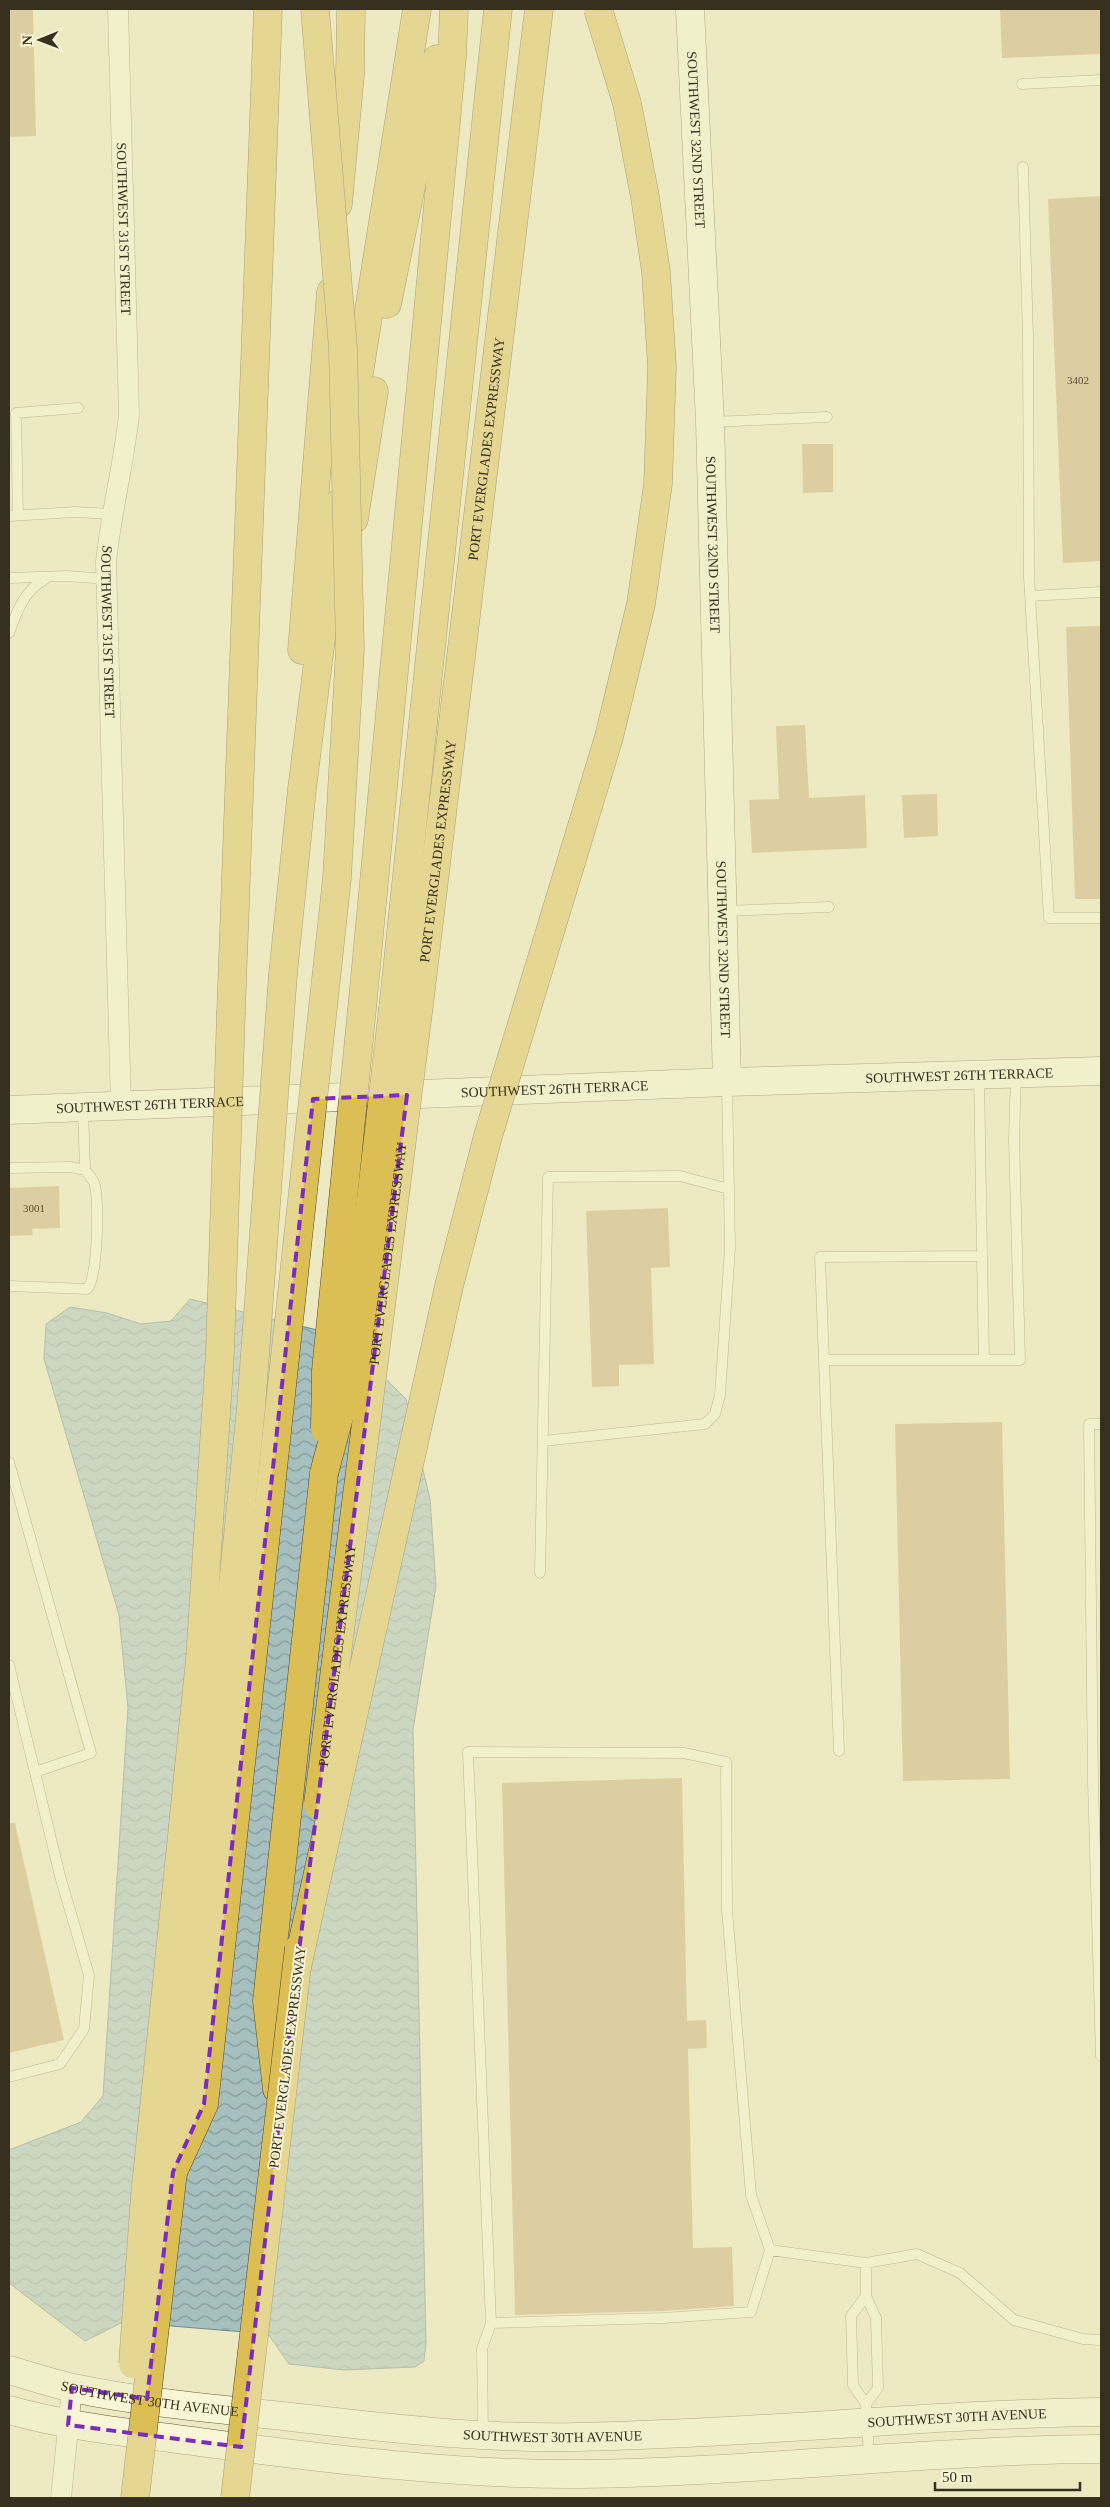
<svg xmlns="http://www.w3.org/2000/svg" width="1110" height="2507" font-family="'Times New Roman',serif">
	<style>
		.water { fill: url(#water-waves); stroke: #6c8e8d }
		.building { fill: #cbae79 }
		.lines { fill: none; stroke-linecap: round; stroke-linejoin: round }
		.lane-casing { stroke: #877c5a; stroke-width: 11 }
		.street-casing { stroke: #877c5a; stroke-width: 21 }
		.secondary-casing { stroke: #695d3d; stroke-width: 29 }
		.highway-casing { stroke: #55492e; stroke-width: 29 }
		.lane { stroke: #f8f6d6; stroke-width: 10 }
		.street { stroke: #f8f6d6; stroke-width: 20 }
		.secondary { stroke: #f8f6d6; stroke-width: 28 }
		.highway { stroke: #dcbf54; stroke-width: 28 }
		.highway-bridge-casing { stroke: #55492e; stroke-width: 29; stroke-linecap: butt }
		.highway-bridge { stroke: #dcbf54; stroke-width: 28 }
		.marked { fill: none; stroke: #7b2cbf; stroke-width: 4; stroke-dasharray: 10 6; stroke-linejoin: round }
		.labels { text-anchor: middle; stroke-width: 4; stroke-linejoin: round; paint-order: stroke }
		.number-label { font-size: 11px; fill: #5c5035 }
		.street-label { font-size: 14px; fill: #37301e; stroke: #f5f3d2 }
	</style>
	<defs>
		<pattern id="water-waves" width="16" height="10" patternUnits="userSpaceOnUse" patternTransform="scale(1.25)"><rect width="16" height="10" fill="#a5c0be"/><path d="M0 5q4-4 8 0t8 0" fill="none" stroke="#879c9a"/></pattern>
	</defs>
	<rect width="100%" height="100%" fill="#edeac2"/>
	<!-- water -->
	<path class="water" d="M190 1299 342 1336 406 1399 430 1499 436 1586 413 1730 426 2343 424 2361 415 2367 344 2370 289 2364 268 2334 123 2322 85 2341 9 2283V2150L81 2122 103 2096 128 1708 119 1615 44 1359 46 1324 70 1307 107 1313 141 1324 171 1321Z"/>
	<!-- building -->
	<path class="building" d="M9 9H33L36 136 9 137Z
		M1000 9H1101V54L1002 58Z
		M1101 196V561L1063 563 1048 199Z
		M802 444H833V492L803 493Z
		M1101 626V899H1075L1066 627Z
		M805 725 809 798 865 795 867 848 752 853 749 800 779 799 776 726Z
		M937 794 938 836 904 838 902 795Z
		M59 1186 60 1228 32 1229 33 1235 9 1236V1188Z
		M668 1208 670 1267 651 1268 654 1364 619 1365V1386L592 1387 586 1211Z
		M1002 1422 1010 1779 903 1781 895 1424Z
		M682 1778 687 2021 706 2020 707 2048 688 2049 693 2248 732 2247 734 2306 663 2311 515 2315 502 1783Z
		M9 1823H15L64 2040 9 2053Z"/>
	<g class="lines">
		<defs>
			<path id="lane" d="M1022 84 1101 80
				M1023 167 1028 337 1029 577 1049 918H1101
				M711 422 827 417
				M18 515 16 413 78 408
				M9 516 75 512 111 514
				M9 578 67 576 107 579
				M1030 596 1101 592
				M9 633C17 611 24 591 45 579
				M724 911 829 907
				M83 1109 85 1170
				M9 1168 70 1167 85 1170C89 1175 94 1180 95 1186 99 1201 98 1280 87 1289L9 1286
				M982 1256 984 1360
				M824 1360H1020L1014 1139 1016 1074
				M1101 1424H1089L1093 1782 1101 2056
				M543 1441 705 1424 715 1414 720 1395 730 1248 727 1083
				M9 1462 91 1753 35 1772
				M540 1573 548 1177 680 1176 729 1189
				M9 1665 60 1876 89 1975 84 2029 60 2064 9 2077
				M839 1751 820 1257 982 1256 979 1076
				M770 2250 751 2312 663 2318 491 2323 468 1752 684 1753 726 1762 727 1910 751 2195 770 2250 866 2263
				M866 2296 851 2316 853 2385 866 2404 869 2458
				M866 2404 878 2388 876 2318 866 2296V2263L917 2254 960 2273 1014 2320 1083 2339 1101 2340
				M483 2433 482 2349 491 2323"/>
			<g id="street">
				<path id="s1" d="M118 9 129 414C124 464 111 512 106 562L121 1107"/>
				<path d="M61 2498 72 2388"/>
			</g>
			<g id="secondary">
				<path id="s2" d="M690 9 710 422 727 1082"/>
				<path id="s3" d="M9 1110 727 1082 1101 1071"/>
				<path id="s4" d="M9 2370C30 2376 51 2383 73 2388 144 2403 219 2409 291 2417 386 2428 481 2439 577 2437 752 2434 926 2414 1101 2412"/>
				<path d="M9 2410C76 2429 146 2434 215 2444 337 2460 460 2475 583 2474 756 2472 928 2450 1101 2449"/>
			</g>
			<g id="highway">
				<path d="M338 204 350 75 351 9"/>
				<path d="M387 304 437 59"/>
				<path d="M352 417 417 9"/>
				<path d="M354 519 374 391"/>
				<path d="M302 650 331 292"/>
				<path d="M283 974 302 789 338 504"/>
				<path id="s5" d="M419 1005 539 9"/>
				<path d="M362 1009 452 58 454 9"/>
				<path d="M393 1009 498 9"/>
				<path d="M231 1012 268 9"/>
				<path d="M277 2089 267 2001 324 1473"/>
			</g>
		</defs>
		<!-- lane casing -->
		<use href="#lane" class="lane-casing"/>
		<!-- street casing -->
		<use href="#street" class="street-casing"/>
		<!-- secondary casing -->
		<use href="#secondary" class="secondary-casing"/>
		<!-- highway casing -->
		<use href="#highway" class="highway-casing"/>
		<!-- lane -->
		<use href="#lane" class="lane"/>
		<!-- street -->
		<use href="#street" class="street"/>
		<!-- secondary -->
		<use href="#secondary" class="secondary"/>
		<!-- highway -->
		<use href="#highway" class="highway"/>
		<defs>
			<g id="highway-bridge">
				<path d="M325 1429 326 1371 362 1009"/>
				<path d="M324 1473 351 1372 393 1009"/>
				<path id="s6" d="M318 1804 419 1005"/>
				<path d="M297 1967 449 1286 488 1136 609 737 641 604 658 484 662 367 656 272 645 197 627 103 598 9"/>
				<path d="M173 2172 204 2104 337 878 350 649 343 348 315 9"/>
				<path d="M133 2364 145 2196 200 1660 220 1352 231 1012"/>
				<path d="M135 2498 173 2172 251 1408 283 974"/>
				<path d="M235 2498 299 1948"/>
			</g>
		</defs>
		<!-- highway-bridge casing -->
		<use href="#highway-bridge" class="highway-bridge-casing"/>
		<!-- highway-bridge -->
		<use href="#highway-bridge" class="highway-bridge"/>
	</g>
	<!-- marked area -->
	<path d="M0 0H1110V2507H0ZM407 1095 297 1967 241 2447 68 2425 72 2388 147 2399 173 2172 204 2104 313 1099Z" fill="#edeac2" fill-opacity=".55" fill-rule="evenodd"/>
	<path class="marked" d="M407 1095 297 1967 241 2447 68 2425 72 2388 147 2399 173 2172 204 2104 313 1099Z"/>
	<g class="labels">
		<!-- number labels -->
		<g class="number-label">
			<text x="1078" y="384">3402</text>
			<text x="34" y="1212">3001</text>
		</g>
		<!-- street labels -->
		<g class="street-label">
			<text dy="5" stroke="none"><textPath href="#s2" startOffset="131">SOUTHWEST 32ND STREET</textPath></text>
			<text dy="5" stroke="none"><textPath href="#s1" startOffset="220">SOUTHWEST 31ST STREET</textPath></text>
			<text dy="5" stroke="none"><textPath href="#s5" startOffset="560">PORT EVERGLADES EXPRESSWAY</textPath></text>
			<text dy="5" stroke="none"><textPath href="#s2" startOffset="536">SOUTHWEST 32ND STREET</textPath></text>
			<text dy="5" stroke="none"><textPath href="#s1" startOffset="625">SOUTHWEST 31ST STREET</textPath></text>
			<text dy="5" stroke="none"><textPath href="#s5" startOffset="155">PORT EVERGLADES EXPRESSWAY</textPath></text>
			<text dy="5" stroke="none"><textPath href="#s2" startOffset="941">SOUTHWEST 32ND STREET</textPath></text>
			<text dy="5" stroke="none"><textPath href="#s3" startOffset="951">SOUTHWEST 26TH TERRACE</textPath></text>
			<text dy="5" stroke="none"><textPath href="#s3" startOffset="546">SOUTHWEST 26TH TERRACE</textPath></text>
			<text dy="5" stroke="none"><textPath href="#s3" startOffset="141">SOUTHWEST 26TH TERRACE</textPath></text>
			<text dy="5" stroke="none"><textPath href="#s6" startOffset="555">PORT EVERGLADES EXPRESSWAY</textPath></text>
			<text dy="5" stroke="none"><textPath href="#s6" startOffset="150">PORT EVERGLADES EXPRESSWAY</textPath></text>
			<text transform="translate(287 2057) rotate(-83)" y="5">PORT EVERGLADES EXPRESSWAY</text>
			<text dy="5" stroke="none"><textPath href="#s4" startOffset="144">SOUTHWEST 30TH AVENUE</textPath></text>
			<text dy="5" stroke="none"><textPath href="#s4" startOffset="954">SOUTHWEST 30TH AVENUE</textPath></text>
			<text dy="5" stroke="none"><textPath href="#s4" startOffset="549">SOUTHWEST 30TH AVENUE</textPath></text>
		</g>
	</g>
	<!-- border -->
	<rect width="1110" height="2507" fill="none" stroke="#37301e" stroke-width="20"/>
	<!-- north arrow -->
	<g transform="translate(40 40) rotate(269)" stroke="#f5f3d2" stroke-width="4" paint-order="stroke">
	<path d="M0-4L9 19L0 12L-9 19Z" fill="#37301e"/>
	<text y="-8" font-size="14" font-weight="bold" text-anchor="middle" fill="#37301e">N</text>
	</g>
	<!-- scale -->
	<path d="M935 2482v8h145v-8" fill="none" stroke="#37301e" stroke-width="2.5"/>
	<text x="942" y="2482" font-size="15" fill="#37301e" stroke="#f5f3d2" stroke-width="4" paint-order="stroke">50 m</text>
</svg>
